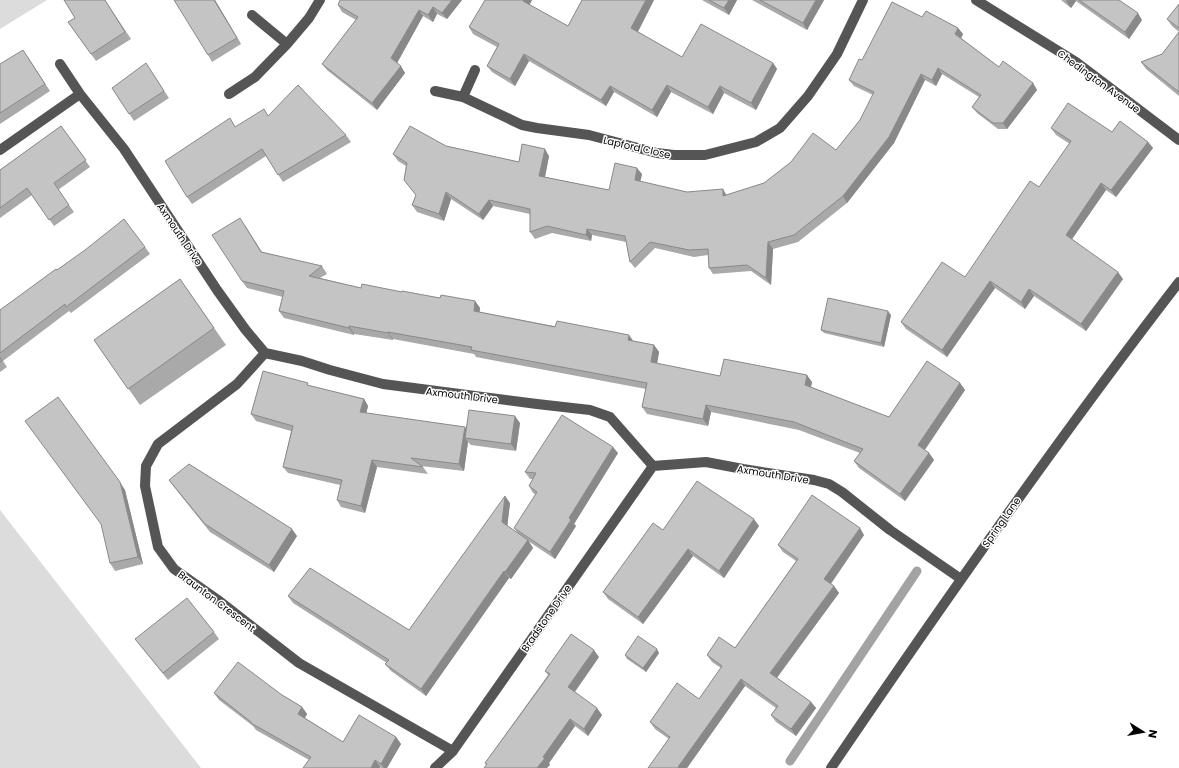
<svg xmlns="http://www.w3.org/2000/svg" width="1179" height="768" font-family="Poppins,sans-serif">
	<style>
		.green { fill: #dcdcdc }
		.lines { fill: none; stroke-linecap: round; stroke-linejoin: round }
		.stream { stroke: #a3a3a3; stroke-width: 9 }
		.minor { stroke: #555; stroke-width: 10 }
		.wall { fill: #a9a9a9 }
		.shaded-wall { fill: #898989 }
		.building { fill: #c4c4c4; stroke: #898989 }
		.labels { text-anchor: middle; stroke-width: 3; stroke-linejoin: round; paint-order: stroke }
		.street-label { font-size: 10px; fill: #000; stroke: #fff }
	</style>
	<rect width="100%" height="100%" fill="#fff"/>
	<!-- green -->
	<path class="green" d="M0 0H47L0 29Z
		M0 510 201 768H0Z"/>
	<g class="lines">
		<!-- stream -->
		<path class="stream" d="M790 761 917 571"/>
		<!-- minor -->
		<path class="minor" d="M976 0 1076 62 1179 140
			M252 15 287 44
			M60 64 80 94 124 149 217 290 245 329 265 353 302 361 330 370 383 384 537 404 590 410 610 417 653 466 706 462 743 469 814 480 829 484 842 492 890 530 961 579
			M435 91 463 97 522 125 537 128 589 135 657 153 674 155H705L756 142 780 128 808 96 837 54 863 0
			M229 94 255 77 287 44 309 18 320 0
			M463 97 475 70
			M0 150 80 94
			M265 353 237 384 158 444 146 466 145 486 158 547 174 569 218 600 299 663 453 751
			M435 768 453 751 653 466
			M831 768C943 603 1057 440 1179 282"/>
	</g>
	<!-- wall -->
	<path class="wall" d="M64 0H105L131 39 96 61 68 22 75 18Z
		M215 0 241 44 212 62 208 55Z
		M462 0 447 19 437 14 433 22 423 16 397 63 405 73 377 110 327 70 322 64 356 20 342 12 338 5Z
		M485 0H532L529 5 568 26 582 0H654L638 32 682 57 773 63 777 69 756 110 724 93 713 114 671 92 657 117 614 92 606 106 529 61 515 86 492 72 487 66 497 47 473 34 469 27Z
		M702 0H737L729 15Z
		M752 0H824L807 30Z
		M1061 0H1119L1142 20 1129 39 1076 1 1071 8Z
		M1179 4V32L1172 26 1167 19Z
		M922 17 958 28 963 34 961 38 999 67 1033 83 1037 90 1007 129H998L977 113 972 107 979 97 942 74 936 86 925 80 894 143 847 203 798 242 773 249 771 285 751 271 713 274 709 268 708 255 694 257 655 248 635 268 630 262 626 242 592 235 591 241 552 233 535 239 530 232V214L493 206 483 220 451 199 444 221 417 212 412 205 416 195 404 180 406 166 398 161 393 154 446 146 519 162 549 156 545 177 609 190 642 174 640 182 687 192 727 195 764 183 836 150 860 120 873 95 854 86 849 80 862 60Z
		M1179 32V96L1146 69 1141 62 1162 54Z
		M28 57 50 91 0 124V64Z
		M151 71 169 98 134 121 112 88Z
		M268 116 346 135 351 142 283 182 266 156 192 204 187 197 236 127Z
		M61 126 90 167 58 190 74 212 54 226 32 195 0 218V170Z
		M1051 128 1112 132 1148 142 1153 148 1116 197 1106 190 1072 239 1123 279 1086 331 1034 296 1025 309 995 288 947 357 906 329 901 322 965 277 1039 187 1070 144 1056 135Z
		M245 225 262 252 322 266 327 274 320 278 361 288 402 292 440 298 475 301 480 308V312L654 345 659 352 657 364 720 376 812 382 811 387 889 417 960 383 965 390 925 450 929 453 934 460 905 501 859 468 854 461 860 453 799 430 711 412 708 426 647 414 642 407 646 389 476 357 474 354 393 339V340L354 334V335L284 318 279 311 283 297 247 288 242 281Z
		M145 247 150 254 71 313 69 311 3 361 7 367 0 372V310L57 270Z
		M180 279 226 345 140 405 94 340Z
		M891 315 884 347 824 333 821 330Z
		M309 386 364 399 368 406 366 413 466 430 520 423 516 451 471 445 468 442 464 471 421 466 423 467 428 474 377 467 365 513 341 507 337 500 340 485 288 473 283 467 291 431 256 421 251 414Z
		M618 453 574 524 576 526 555 559 528 541 533 548 511 579 509 578 426 696 391 671 385 664 387 663 293 603 288 596 409 630 510 503 507 526 518 533 514 528 536 495 533 493 529 486 533 479H530L525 472Z
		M169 480 297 536 274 572 210 532 174 487Z
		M125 490 143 564 115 571 110 563Z
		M759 526 724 578 693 556 643 624 608 599 603 592 663 530Z
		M864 535 831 584 834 586 839 593 777 678 811 702 816 708 796 736 776 722 771 715 776 708 745 686 687 768H648L669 739 655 729 650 722 699 699 721 668 712 662 707 655 735 648 796 561 783 552 778 545Z
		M214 632 219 639 168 680 135 639Z
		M659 653 646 672 627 659 625 655Z
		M599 657 575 692 602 715 588 736 575 726 549 763 550 765H486L485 763 548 675 545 671Z
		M214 693 282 695 302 707 307 714 305 718 343 742 396 737 401 744 387 768H381L380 767V768H303L309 760 256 730 253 726 219 700Z"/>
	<!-- shaded-wall -->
	<path class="shaded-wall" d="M214 0H215L241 44 237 38Z
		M452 0H462L447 19 442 13Z
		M524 0H532L528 8 523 1Z
		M646 0H654L636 35 631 28Z
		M729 0H737L729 15 724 8Z
		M816 0H824L807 30 803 23Z
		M1068 0H1075L1076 1 1071 8 1066 1Z
		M433 7 437 14 433 22 428 15Z
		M419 10 423 16 396 65 391 58Z
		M1138 13 1142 20 1129 39 1125 32Z
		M958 28 963 34 960 40 955 34Z
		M524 54 529 61 515 86 510 79Z
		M773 63 777 69 756 110 751 103Z
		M401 66 405 73 377 110 372 103Z
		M938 68 942 74 936 86 932 80Z
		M921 74 925 80 894 143 847 203 843 196Z
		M1033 83 1037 90 1007 129 1003 123Z
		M667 85 671 92 657 117 652 110Z
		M610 86 614 92 606 106 601 100Z
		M720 86 724 93 713 114 708 107Z
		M1148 142 1153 148 1116 197 1111 190Z
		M545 149 549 156 544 182 539 176Z
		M637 168 642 174 639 187 635 180Z
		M1101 183 1106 190 1070 242 1066 235Z
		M723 189 727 196H723Z
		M446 192 451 199 444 221 439 214Z
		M489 200 493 206 483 220 479 214Z
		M587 229 592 235 591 241 586 235Z
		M768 242 773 249 771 285 766 278Z
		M1118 272 1123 279 1086 331 1081 324Z
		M990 281 995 288 947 357 942 350Z
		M1029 289 1034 296 1025 309 1021 302Z
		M475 301 480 308 478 318 474 311Z
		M888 311 891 315 884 347 881 343Z
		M349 326 354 334V335L349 328Z
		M388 332 393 339V340L388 333Z
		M629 335 634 342 628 340Z
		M654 345 659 352 656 369 651 362Z
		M807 375 812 382 810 392 805 385Z
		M960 383 965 390 923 452 918 445Z
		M364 399 368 406 365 419 360 412Z
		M706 405 711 412 708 426 703 419Z
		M515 416 520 423 516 451 511 444Z
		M465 427 469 434 465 438 468 442 464 471 459 464Z
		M613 447 618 453 574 524 576 526 555 559 550 552 569 518Z
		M929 453 934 460 905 501 900 494Z
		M372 460 377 467 365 513 361 506Z
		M120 482 125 490 143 564 138 557Z
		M505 496 510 503 507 529 502 522Z
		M754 519 759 526 724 578 719 571Z
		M860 528 864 535 829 586 824 579Z
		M292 529 297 536 274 572 269 565Z
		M528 540 533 548 511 579 505 572Z
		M688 549 693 556 643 624 638 617Z
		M504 571 509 578 426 696 421 689Z
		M834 586 839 593 775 680 770 673Z
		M657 649 659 653 646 672 643 668Z
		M594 650 599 657 573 694 568 687Z
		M741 679 745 686 687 768H679L678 767Z
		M811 702 816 708 796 736 791 729Z
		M302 707 307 714 303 721 298 714Z
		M597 708 602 715 588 736 584 729Z
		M570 719 575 726 549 763 550 765 547 768H537L543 757Z
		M396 737 401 744 387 768H384L381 764Z
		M375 760 380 767V768H371Z"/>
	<!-- building -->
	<path class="building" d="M64 0H105L125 32 91 54 68 22 75 18Z
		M174 0H214L237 38 208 55Z
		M340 0H452L442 13 433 7 428 15 419 10 391 58 401 66 372 103 322 64 358 17 338 5Z
		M485 0H524L523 1 568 26 582 0H646L631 28 682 57 701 24 773 63 751 103 720 86 708 107 667 85 652 110 610 86 601 100 524 54 510 79 487 66 499 44 469 27Z
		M709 0H729L724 8Z
		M760 0H816L803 23Z
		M1079 0H1119L1138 13 1125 32Z
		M892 2 922 17 926 11 958 28 955 34 999 67 1003 61 1033 83 1003 123H993L972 107 981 95 938 68 932 80 921 74 889 137 843 196 794 235 768 242 766 278 747 265 709 268 708 249 689 250 650 242 630 262 625 236 587 229 586 235 547 226 530 232V209L489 200 479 214 446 192 439 214 412 205 416 195 404 180 407 163 393 154 410 126 446 146 519 162 522 144 545 149 539 176 609 190 615 163 637 168 635 180 687 192 723 189V196L764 183 791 162 813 133 836 150 860 120 874 92 849 80 859 59 862 60Z
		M1179 4V28L1167 19Z
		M1179 32V92L1141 62 1162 54Z
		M23 50 45 84 0 113V64Z
		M146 63 164 91 129 114 112 88Z
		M298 85 346 135 278 175 262 149 187 197 165 161 230 118 235 127 264 109 268 116Z
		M1068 103 1112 132 1120 121 1148 142 1111 190 1101 183 1066 235 1118 272 1081 324 1029 289 1021 302 990 281 942 350 901 322 942 262 965 277 1030 181 1039 187 1071 141 1051 128Z
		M61 126 86 160 54 183 69 205 49 220 27 188 0 208V170Z
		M240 218 261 252 322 266 309 276 361 288 362 284 402 292V291L440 298 441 295 475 301 474 311 555 327 557 321 629 335 628 340 654 345 651 362 720 376 724 359 807 375 805 385 889 417 927 361 960 383 918 445 929 453 900 494 854 461 863 449 794 422 706 405 703 419 642 407 647 383 471 350 472 347 388 332V333L349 326V328L279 311 284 291 242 281 212 235Z
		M124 219 145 247 66 307 65 304 0 353V310L56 269 57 270 85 250Z
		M180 279 214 328 128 389 94 340Z
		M828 298 888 311 881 343 821 330Z
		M0 357 2 361 0 362Z
		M263 371 308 383 307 385 364 399 360 412 465 427 459 464 411 458 423 467 372 460 361 506 337 500 342 480 283 467 293 426 251 414Z
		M58 397 120 482 138 557 110 563 101 524 25 421Z
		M469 410 515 416 511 444 465 438Z
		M562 415 613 447 569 518 571 520 550 552 514 528 537 492 529 486 536 473 525 472Z
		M189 464 292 529 269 565 205 524 169 480Z
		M697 481 754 519 719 571 688 549 638 617 603 592 653 523 663 530Z
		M812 495 860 528 824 579 834 586 770 673 811 702 791 729 771 715 778 706 741 679 678 767 679 768H648L670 737 650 722 677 683 699 699 722 666 707 655 719 637 735 648 798 559 778 545Z
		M505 496 502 522 528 540 505 572 504 571 421 689 385 664 389 660 288 596 310 568 409 630Z
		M187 598 214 632 163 673 135 639Z
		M571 634 594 650 568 687 597 708 584 729 570 719 543 757 545 758 537 768H484L487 764 485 763 550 674 545 671Z
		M638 636 657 649 643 668 625 655Z
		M238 662 282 695 302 707 298 714 343 742 359 715 396 737 381 764 375 760 371 768H303L311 757 251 723V722L214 693Z"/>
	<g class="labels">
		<!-- street labels -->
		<g class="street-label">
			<text transform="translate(1099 81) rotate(36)" y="4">Chedington Avenue</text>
			<text transform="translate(637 147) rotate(13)" y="4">Lapford Close</text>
			<text transform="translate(180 234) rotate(56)" y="4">Axmouth Drive</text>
			<text transform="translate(462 395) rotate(7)" y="4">Axmouth Drive</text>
			<text transform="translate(773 474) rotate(9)" y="4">Axmouth Drive</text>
			<text transform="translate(1001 522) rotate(-55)" y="4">Spring Lane</text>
			<text transform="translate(217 601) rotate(37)" y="4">Braunton Crescent</text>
			<text transform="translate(546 618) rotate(-55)" y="4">Bradstone Drive</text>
		</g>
	</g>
	<!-- north arrow -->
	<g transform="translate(1143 732) rotate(101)" stroke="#ffffff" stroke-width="3" paint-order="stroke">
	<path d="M0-3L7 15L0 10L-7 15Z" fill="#000000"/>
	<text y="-6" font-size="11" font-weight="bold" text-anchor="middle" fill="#000000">N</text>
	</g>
</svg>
